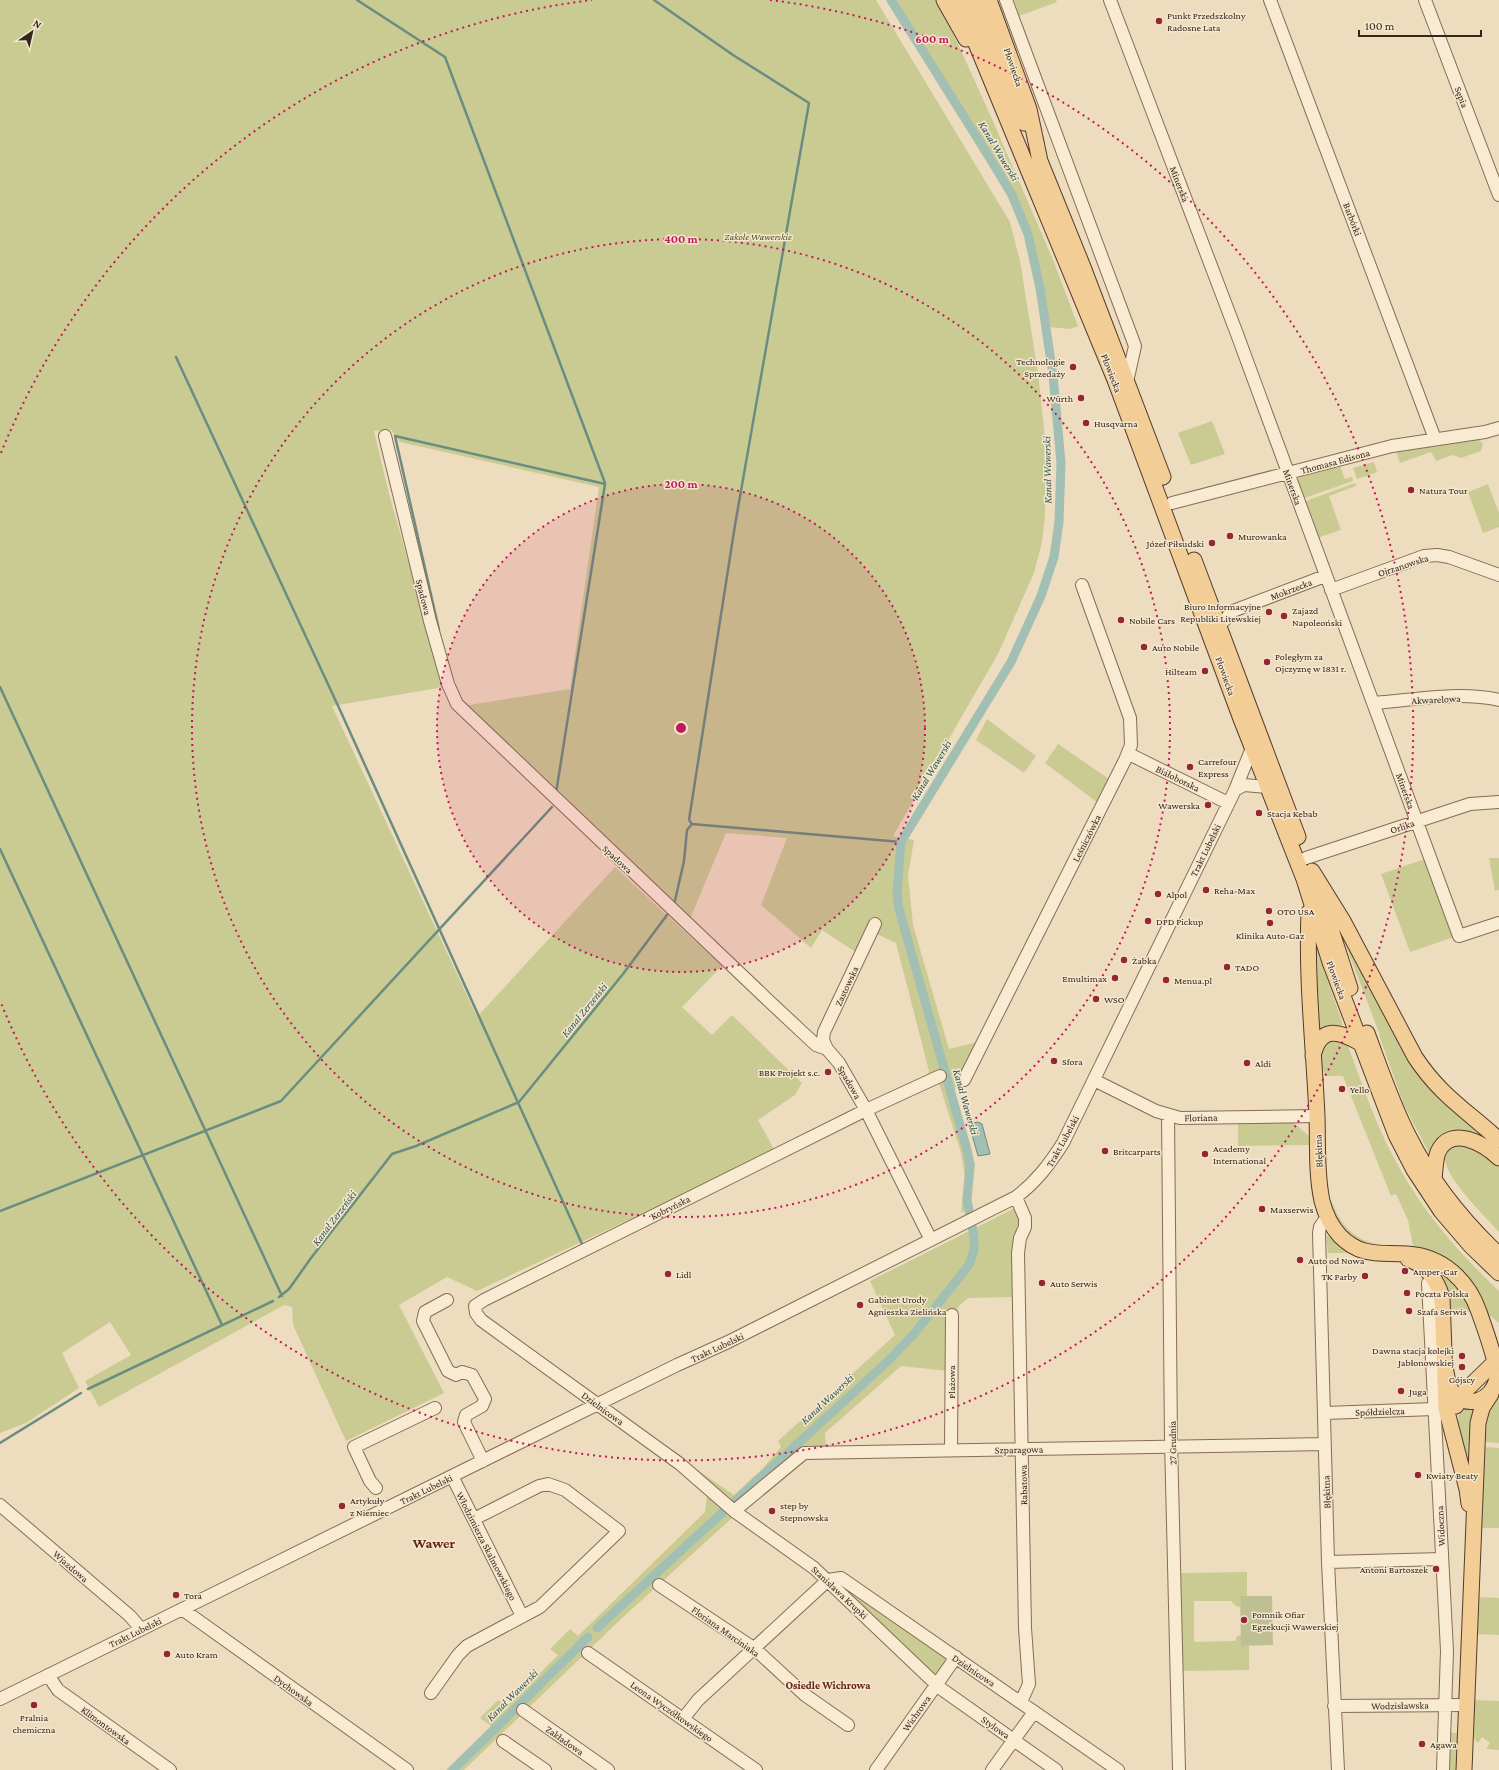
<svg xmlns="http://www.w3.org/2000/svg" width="1499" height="1770" font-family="'Crimson Pro',serif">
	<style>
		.green { fill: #cacb93 }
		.cemetery { fill: #bec093 }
		.water { fill: #a2bfb4; stroke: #6a8d81 }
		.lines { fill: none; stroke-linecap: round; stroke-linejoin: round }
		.stream { stroke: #6a8d81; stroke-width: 2.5 }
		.canal { stroke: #a2bfb4; stroke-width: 9 }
		.minor-casing { stroke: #866c57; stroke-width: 14 }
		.major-casing { stroke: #533b2c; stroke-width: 17 }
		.minor { stroke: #f9ead2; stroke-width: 12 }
		.major { stroke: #f2cd95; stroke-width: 15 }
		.ring { fill: none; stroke: #c2185b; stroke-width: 2; stroke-dasharray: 2 4 }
		.poi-dot { fill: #952732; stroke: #f5e6ce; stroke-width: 1.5 }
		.labels { text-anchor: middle; stroke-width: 3; stroke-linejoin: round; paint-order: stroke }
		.poi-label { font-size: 10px; fill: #35261c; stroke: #f5e6ce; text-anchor: start }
		.street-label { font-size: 10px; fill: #35261c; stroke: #f5e6ce }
		.park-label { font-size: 10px; font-style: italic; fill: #4a5222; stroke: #f5e6ce }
		.water-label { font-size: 11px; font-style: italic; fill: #2b554f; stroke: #f5e6ce }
		.neighbourhood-label { font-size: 11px; font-weight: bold; fill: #62241b; stroke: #f5e6ce }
		.district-label { font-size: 14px; font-weight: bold; fill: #62241b; stroke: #f5e6ce }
		.centre { fill: #c2185b; stroke: #f5e6ce; stroke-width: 2 }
		.ring-label { font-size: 12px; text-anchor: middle; font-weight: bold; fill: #c2185b; stroke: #f5e6ce; stroke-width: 3; stroke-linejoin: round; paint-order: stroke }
	</style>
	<rect width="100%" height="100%" fill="#eedcbf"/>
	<!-- green -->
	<path class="green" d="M0 0H876L1010 222 1020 261 1038 373 1044 428 1045 459V516L1042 542 1034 573 999 652 893 836 914 840 908 875 913 925 949 1049 978 1042 954 1091 975 1165 969 1208 961 1213 965 1178 961 1153 938 1080 928 1074 929 1071 896 943 874 933 857 953 822 930 811 948 761 905 787 838 726 833 689 921 459 704 451 686 456 685 463 700 469 705 570 689 599 487 400 442 391 430 374 431 389 494 444 687 332 706 477 1017 615 867 722 966 682 1007 712 1035 732 1015 802 1083 795 1095 758 1120 775 1151 477 1291 447 1277 399 1305 444 1393 346 1441 293 1325 292 1307 284 1305 99 1407 85 1381 131 1355 110 1322 62 1353 79 1388 26 1423 0 1433Z
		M893 0H938L992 119 1054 262 1078 326 1071 329 1048 327 1030 231 1013 192Z
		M1014 0H1056L1057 2 1019 16Z
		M1212 421 1225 454 1191 465 1178 433Z
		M1478 438 1483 444 1481 451 1461 458 1453 455 1436 461 1431 452 1400 463 1395 449Z
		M1374 462 1377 472 1357 479 1353 468Z
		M1339 463 1345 479 1352 477 1353 481 1302 499 1297 481 1300 477Z
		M1355 483 1356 486 1329 496 1341 530 1317 538 1303 502Z
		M1488 484 1499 513V527L1483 533 1468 492Z
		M987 719 1036 756 1024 773 976 740Z
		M1058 744 1109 779 1098 803 1045 763Z
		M1489 858H1499V890L1495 891Z
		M1425 859 1454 937 1410 952 1381 874Z
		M1341 933 1413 1063 1499 1145V1151L1471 1133 1431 1157 1404 1105 1379 1035H1380Z
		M1316 946 1343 1025 1327 1026 1315 1032Z
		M1330 1040 1344 1042 1348 1046C1362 1083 1375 1123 1394 1158 1422 1211 1456 1250 1499 1291V1323L1485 1312 1475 1289 1398 1249 1397 1246H1413L1408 1220 1396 1194 1391 1196 1343 1076H1325L1320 1058 1325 1043Z
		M1238 1123H1294L1309 1136V1145L1238 1146Z
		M1462 1143 1494 1161 1499 1166V1232C1484 1215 1448 1181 1445 1160L1442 1158C1447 1149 1451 1145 1462 1143Z
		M1329 1202H1332C1342 1228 1357 1243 1386 1245V1249L1357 1241 1339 1226Z
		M1017 1207 1022 1217 1015 1297 968 1298 959 1306 955 1314 948 1371 901 1366 825 1433 826 1449H811L733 1505 679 1457 734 1495 762 1469 781 1447 778 1441 895 1335 870 1281Z
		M1326 1236H1329L1350 1253H1328Z
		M1431 1265 1457 1283 1472 1312 1451 1311 1448 1309Z
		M1499 1396V1443L1485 1442 1487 1416Z
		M1465 1406H1477L1473 1484 1457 1431 1459 1411Z
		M1485 1447 1499 1448V1528H1482Z
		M707 1496 733 1517 621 1619 464 1770H446L491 1726 480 1718 498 1700 507 1706 558 1655 550 1649 570 1629 578 1636 705 1512Z
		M1247 1572V1596H1240V1607L1236 1606 1231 1601H1194V1642L1235 1641 1237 1636 1241 1635V1646H1249V1670L1183 1671 1181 1573Z
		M838 1582 948 1659 939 1674H935L914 1657 836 1584Z
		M1479 1597 1499 1598V1635L1477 1634Z
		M1474 1700 1499 1701V1750L1487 1749H1486L1490 1743 1482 1737 1478 1743 1474 1739Z
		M1449 1732 1461 1734 1459 1770H1447Z"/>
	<!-- cemetery -->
	<path class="cemetery" d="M1240 1596H1272L1273 1645 1241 1646Z"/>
	<!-- water -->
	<path class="water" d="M978 1122 982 1124 990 1154 978 1156 969 1124Z"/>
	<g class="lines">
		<!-- stream -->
		<path class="stream" d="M357 0 445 57 605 483
			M654 0 733 55 809 103 735 525 689 820 692 824
			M176 357 340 710 583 1246
			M439 630 395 436 605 484 556 793
			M0 687 282 1296
			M0 849 222 1325
			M674 905 684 861 687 830 692 824 901 842
			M0 1211 281 1101 552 807
			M279 1297 289 1289 311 1258 392 1154 416 1146 519 1102 623 974 670 911
			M88 1389 273 1301
			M0 1443 81 1393"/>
		<!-- canal -->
		<path class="canal" d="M734 1502 888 1361 913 1335 969 1265 974 1250V1237L967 1200 970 1165 967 1150 899 909 897 893 901 842 1011 662 1041 596 1054 557 1059 522 1061 463 1053 375 1040 288 1028 234 1012 195 989 157 891 0
			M597 1628 723 1512
			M453 1770 588 1637"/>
		<defs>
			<path id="minor" d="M1006 0 1135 346 1127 382
				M1110 0 1237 334 1459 936 1499 923
				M1270 0 1435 439
				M1425 0 1499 195
				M385 436 430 621 448 684 457 704 770 1002 816 1045 827 1049 839 1063 866 1110 931 1240
				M1172 503 1392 446 1485 432 1499 428
				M1331 590 1424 556 1437 555 1449 557 1499 575
				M1219 626 1233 611 1325 576
				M1373 703C1413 700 1459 691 1499 700
				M1129 754 1228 803
				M1235 790 1244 785 1267 787
				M1306 858 1470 804 1499 802
				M827 1049 823 1040 824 1032 875 924
				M940 1076 866 1110 484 1300 475 1306 476 1313 481 1320 680 1464 734 1511 814 1568 940 1688 1056 1770
				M964 1080 1125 760 1131 745 1130 718 1082 585
				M1094 1080 1156 1111 1180 1118 1317 1116
				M1168 1115 1171 1441 1179 1770
				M1016 1197 1025 1218V1227L1020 1238 1018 1253 1025 1628 1029 1684 1021 1702
				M1327 1217 1320 1227 1319 1233 1328 1562 1338 1770
				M1428 1283 1447 1651 1443 1770
				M447 1300 425 1312 423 1321 448 1371 456 1375 462 1372 472 1375 485 1399 482 1406 466 1415 464 1422 483 1461
				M1325 1413 1434 1409
				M951 1449 952 1315
				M452 1476 522 1616
				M376 1488 370 1481 354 1447 435 1408
				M0 1505 130 1616 141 1629
				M734 1511 804 1453 1325 1444
				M1328 1562 1442 1559
				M659 1585 755 1649 805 1695 848 1725
				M182 1609 407 1770
				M588 1653 756 1770
				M48 1675 58 1690 170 1770
				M431 1693 458 1655 467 1646 540 1607 619 1531 565 1490 548 1484 539 1486 474 1519
				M0 1699 677 1365 728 1342 1016 1197C1036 1182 1049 1165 1063 1143L1235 790 1252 748
				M1334 1706 1467 1705
				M523 1710 608 1770
				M683 1719 698 1700 828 1580 841 1578 1118 1770
				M503 1741 545 1770
				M876 1770 956 1657
				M992 1770 1034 1712"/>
			<path id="major" d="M944 0 966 39
				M958 0 1115 380 1241 719 1304 879 1330 962 1396 1135 1414 1170 1441 1211 1471 1246 1499 1273
				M973 0 1024 123
				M989 0 1029 109 1040 161 1083 267 1163 477
				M1194 560 1298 837
				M1312 871 1343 921 1415 1057C1440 1095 1466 1110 1499 1140
				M1317 886 1350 988
				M1309 912C1306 980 1314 1048 1317 1116 1318 1144 1316 1173 1322 1201 1325 1213 1331 1226 1340 1236 1362 1258 1380 1252 1407 1254 1442 1256 1468 1280 1479 1312 1484 1326 1499 1367 1497 1379 1492 1401 1465 1411 1451 1390 1447 1383 1447 1375 1445 1367
				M1367 1033C1380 1068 1392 1104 1409 1137 1431 1181 1463 1221 1499 1255
				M1313 1056C1320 1026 1338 1030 1360 1043
				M1434 1180C1435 1171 1435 1160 1438 1152 1451 1124 1484 1144 1499 1158
				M1408 1259C1427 1266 1436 1278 1442 1297L1446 1408 1467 1489 1469 1504
				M1456 1406 1465 1391 1499 1358
				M1464 1770 1478 1423 1482 1408 1491 1394"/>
		</defs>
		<!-- minor casing -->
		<use href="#minor" class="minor-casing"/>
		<!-- major casing -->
		<use href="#major" class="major-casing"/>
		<!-- minor -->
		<use href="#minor" class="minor"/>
		<!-- major -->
		<use href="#major" class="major"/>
	</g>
	<!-- distance rings -->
	<circle cx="681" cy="728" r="244" fill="#c2185b" fill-opacity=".12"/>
	<g class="ring">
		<circle cx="681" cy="728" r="244"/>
		<circle cx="681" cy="728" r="489"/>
		<path d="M1 453A733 733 0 0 1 592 0M770 0A733 733 0 1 1 1 1003"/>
	</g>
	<!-- markers -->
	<g class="poi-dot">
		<circle cx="1159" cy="21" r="4"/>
		<circle cx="1073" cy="367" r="4"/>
		<circle cx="1081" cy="398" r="4"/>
		<circle cx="1086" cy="423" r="4"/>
		<circle cx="1411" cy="490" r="4"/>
		<circle cx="1230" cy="536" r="4"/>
		<circle cx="1212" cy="543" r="4"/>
		<circle cx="1269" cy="612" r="4"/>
		<circle cx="1284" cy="616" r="4"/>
		<circle cx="1121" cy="620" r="4"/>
		<circle cx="1144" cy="647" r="4"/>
		<circle cx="1267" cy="662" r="4"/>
		<circle cx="1205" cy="671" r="4"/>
		<circle cx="1190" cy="767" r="4"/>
		<circle cx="1208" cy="805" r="4"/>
		<circle cx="1259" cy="813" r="4"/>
		<circle cx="1206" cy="890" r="4"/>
		<circle cx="1158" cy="894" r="4"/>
		<circle cx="1269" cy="911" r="4"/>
		<circle cx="1148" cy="921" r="4"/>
		<circle cx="1270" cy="923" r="4"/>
		<circle cx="1124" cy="960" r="4"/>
		<circle cx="1227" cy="967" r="4"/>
		<circle cx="1115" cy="978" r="4"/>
		<circle cx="1166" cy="980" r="4"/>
		<circle cx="1096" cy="999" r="4"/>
		<circle cx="1054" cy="1061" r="4"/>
		<circle cx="1247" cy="1063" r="4"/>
		<circle cx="828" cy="1072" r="4"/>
		<circle cx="1342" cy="1089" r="4"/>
		<circle cx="1105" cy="1151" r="4"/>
		<circle cx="1205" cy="1154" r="4"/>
		<circle cx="1262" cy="1209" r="4"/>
		<circle cx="1300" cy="1260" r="4"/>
		<circle cx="1405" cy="1271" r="4"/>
		<circle cx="668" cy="1274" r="4"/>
		<circle cx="1365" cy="1276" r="4"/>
		<circle cx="1042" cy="1283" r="4"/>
		<circle cx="1407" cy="1293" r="4"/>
		<circle cx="860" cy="1305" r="4"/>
		<circle cx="1409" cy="1311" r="4"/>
		<circle cx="1462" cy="1356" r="4"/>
		<circle cx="1462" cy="1367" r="4"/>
		<circle cx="1401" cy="1391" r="4"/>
		<circle cx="1418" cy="1475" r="4"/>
		<circle cx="342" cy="1506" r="4"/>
		<circle cx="772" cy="1511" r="4"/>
		<circle cx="1436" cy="1569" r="4"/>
		<circle cx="176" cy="1595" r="4"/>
		<circle cx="1244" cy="1620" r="4"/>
		<circle cx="167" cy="1654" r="4"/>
		<circle cx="34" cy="1705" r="4"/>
		<circle cx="1422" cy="1744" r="4"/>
	</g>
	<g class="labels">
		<!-- poi labels -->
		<g class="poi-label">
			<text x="1167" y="19">Punkt Przedszkolny<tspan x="1167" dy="12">Radosne Lata</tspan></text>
			<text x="1065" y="365" text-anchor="end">Technologie<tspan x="1065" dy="12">Sprzedaży</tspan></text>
			<text x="1073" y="402" text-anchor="end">Würth</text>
			<text x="1094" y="427">Husqvarna</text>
			<text x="1419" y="494">Natura Tour</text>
			<text x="1238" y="540">Murowanka</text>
			<text x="1204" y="547" text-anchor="end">Józef Piłsudski</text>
			<text x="1261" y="610" text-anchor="end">Biuro Informacyjne<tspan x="1261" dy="12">Republiki Litewskiej</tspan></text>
			<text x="1292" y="614">Zajazd<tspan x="1292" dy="12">Napoleoński</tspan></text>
			<text x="1129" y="624">Nobile Cars</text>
			<text x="1152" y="651">Auto Nobile</text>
			<text x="1275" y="660">Poległym za<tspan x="1275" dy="12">Ojczyznę w 1831 r.</tspan></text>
			<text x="1197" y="675" text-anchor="end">Hilteam</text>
			<text x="1198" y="765">Carrefour<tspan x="1198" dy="12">Express</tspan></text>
			<text x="1200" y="809" text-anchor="end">Wawerska</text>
			<text x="1267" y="817">Stacja Kebab</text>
			<text x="1214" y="894">Reha-Max</text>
			<text x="1166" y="898">Alpol</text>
			<text x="1277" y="915">OTO USA</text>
			<text x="1156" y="925">DPD Pickup</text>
			<text x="1270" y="939" text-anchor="middle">Klinika Auto-Gaz</text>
			<text x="1132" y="964">Żabka</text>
			<text x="1235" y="971">TADO</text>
			<text x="1107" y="982" text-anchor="end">Emultimax</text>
			<text x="1174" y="984">Menua.pl</text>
			<text x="1104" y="1003">WSO</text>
			<text x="1062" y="1065">Sfora</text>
			<text x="1255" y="1067">Aldi</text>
			<text x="820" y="1076" text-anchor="end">BBK Projekt s.c.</text>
			<text x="1350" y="1093">Yello</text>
			<text x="1213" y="1152">Academy<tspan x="1213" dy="12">International</tspan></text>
			<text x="1113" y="1155">Britcarparts</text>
			<text x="1270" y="1213">Maxserwis</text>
			<text x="1308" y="1264">Auto od Nowa</text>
			<text x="1413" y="1275">Amper-Car</text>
			<text x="676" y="1278">Lidl</text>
			<text x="1357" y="1280" text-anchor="end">TK Farby</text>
			<text x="1050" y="1287">Auto Serwis</text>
			<text x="1415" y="1297">Poczta Polska</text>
			<text x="868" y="1303">Gabinet Urody<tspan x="868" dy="12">Agnieszka Zielińska</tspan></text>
			<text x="1417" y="1315">Szafa Serwis</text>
			<text x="1454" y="1354" text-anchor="end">Dawna stacja kolejki<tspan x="1454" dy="12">Jabłonowskiej</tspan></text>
			<text x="1462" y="1383" text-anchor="middle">Gójscy</text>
			<text x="1409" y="1395">Juga</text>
			<text x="1426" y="1479">Kwiaty Beaty</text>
			<text x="350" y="1504">Artykuły<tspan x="350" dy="12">z Niemiec</tspan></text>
			<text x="780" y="1509">step by<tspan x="780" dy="12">Stepnowska</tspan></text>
			<text x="1428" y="1573" text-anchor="end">Antoni Bartoszek</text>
			<text x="184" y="1599">Tora</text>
			<text x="1252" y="1618">Pomnik Ofiar<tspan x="1252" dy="12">Egzekucji Wawerskiej</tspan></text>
			<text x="175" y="1658">Auto Kram</text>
			<text x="34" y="1721" text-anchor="middle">Pralnia<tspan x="34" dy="12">chemiczna</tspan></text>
			<text x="1430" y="1748">Agawa</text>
		</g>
		<!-- street labels -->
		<g class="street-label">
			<text transform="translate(1014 67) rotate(71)" y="4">Płowiecka</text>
			<text transform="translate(1462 97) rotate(69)" y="4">Sępia</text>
			<text transform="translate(1180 184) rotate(69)" y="4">Minerska</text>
			<text transform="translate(1353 219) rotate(69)" y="4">Barbórki</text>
			<text transform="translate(1112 373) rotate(69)" y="4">Płowiecka</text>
			<text transform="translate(1335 461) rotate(-15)" y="4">Thomasa Edisona</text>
			<text transform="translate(1293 487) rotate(70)" y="4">Minerska</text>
			<text transform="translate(1403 565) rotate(-18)" y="4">Ojrzanowska</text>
			<text transform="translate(1291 589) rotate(-21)" y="4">Mokrzecka</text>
			<text transform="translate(424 597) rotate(76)" y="4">Spadowa</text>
			<text transform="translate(1226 676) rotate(70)" y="4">Płowiecka</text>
			<text transform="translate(1436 699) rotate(-3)" y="4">Akwarelowa</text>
			<text transform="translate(1178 778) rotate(26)" y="4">Białoborska</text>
			<text transform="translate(1406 791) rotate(70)" y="4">Minerska</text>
			<text transform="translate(1402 826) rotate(-19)" y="4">Orlika</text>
			<text transform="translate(1086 838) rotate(-63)" y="4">Leśniczówka</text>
			<text transform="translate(1205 850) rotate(-64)" y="4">Trakt Lubelski</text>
			<text transform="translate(618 859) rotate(43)" y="4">Spadowa</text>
			<text transform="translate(1337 980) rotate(70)" y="4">Płowiecka</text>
			<text transform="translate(846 986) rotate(-65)" y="4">Zastowska</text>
			<text transform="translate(850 1082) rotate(60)" y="4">Spadowa</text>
			<text transform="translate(1201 1117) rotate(-1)" y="4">Floriana</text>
			<text transform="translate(1062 1141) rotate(-61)" y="4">Trakt Lubelski</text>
			<text transform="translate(1318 1151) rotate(-92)" y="4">Błękitna</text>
			<text transform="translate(670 1207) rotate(-26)" y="4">Kobryńska</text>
			<text transform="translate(717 1347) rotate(-25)" y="4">Trakt Lubelski</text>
			<text transform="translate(951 1382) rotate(-90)" y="4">Plażowa</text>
			<text transform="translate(603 1408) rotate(36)" y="4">Dzielnicowa</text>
			<text transform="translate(1380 1411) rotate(-2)" y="4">Spółdzielcza</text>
			<text transform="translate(1172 1443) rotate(-91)" y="4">27 Grudnia</text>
			<text transform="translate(1019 1449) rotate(-1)" y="4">Szparagowa</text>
			<text transform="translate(1023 1485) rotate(-91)" y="4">Rabatowa</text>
			<text transform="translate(426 1489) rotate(-26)" y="4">Trakt Lubelski</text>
			<text transform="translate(1326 1492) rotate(-92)" y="4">Błękitna</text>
			<text transform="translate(1440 1526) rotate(-93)" y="4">Widoczna</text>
			<text transform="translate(487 1546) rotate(63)" y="4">Włodzimierza Skalmowskiego</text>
			<text transform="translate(71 1566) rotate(41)" y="4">Wjazdowa</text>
			<text transform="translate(840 1592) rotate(43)" y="4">Stanisława Krupki</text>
			<text transform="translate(726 1631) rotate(35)" y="4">Floriana Marciniaka</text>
			<text transform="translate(135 1632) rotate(-26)" y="4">Trakt Lubelski</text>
			<text transform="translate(974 1670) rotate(34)" y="4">Dzielnicowa</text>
			<text transform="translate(294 1690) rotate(36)" y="4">Dychowska</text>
			<text transform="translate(1400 1705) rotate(-1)" y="4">Wodzisławska</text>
			<text transform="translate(672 1711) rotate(35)" y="4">Leona Wyczółkowskiego</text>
			<text transform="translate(916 1713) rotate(-55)" y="4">Wichrowa</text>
			<text transform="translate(106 1725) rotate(36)" y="4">Klimontowska</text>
			<text transform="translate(996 1727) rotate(35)" y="4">Stylowa</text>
			<text transform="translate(565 1740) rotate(35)" y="4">Zakładowa</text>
		</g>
		<!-- park labels -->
		<g class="park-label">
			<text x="758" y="240">Zakole Wawerskie</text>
		</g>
		<!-- water labels -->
		<g class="water-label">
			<text transform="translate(999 151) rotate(59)" y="4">Kanał Wawerski</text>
			<text transform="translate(1047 470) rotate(-91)" y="4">Kanał Wawerski</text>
			<text transform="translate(931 770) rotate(-59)" y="4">Kanał Wawerski</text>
			<text transform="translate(584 1010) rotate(-51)" y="4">Kanał Zerzeński</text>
			<text transform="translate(966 1102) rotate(74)" y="4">Kanał Wawerski</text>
			<text transform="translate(334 1218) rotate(-53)" y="4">Kanał Zerzeński</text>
			<text transform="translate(827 1399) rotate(-43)" y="4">Kanał Wawerski</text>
			<text transform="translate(512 1695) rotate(-45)" y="4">Kanał Wawerski</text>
		</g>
		<!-- neighbourhood labels -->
		<g class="neighbourhood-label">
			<text x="828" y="1689">Osiedle Wichrowa</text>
		</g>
		<!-- district labels -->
		<g class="district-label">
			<text x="434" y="1548">Wawer</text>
		</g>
	</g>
	<circle cx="681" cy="728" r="6" class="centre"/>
	<g class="ring-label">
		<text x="932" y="43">600 m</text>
		<text x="681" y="243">400 m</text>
		<text x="681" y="488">200 m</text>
	</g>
	<!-- north arrow -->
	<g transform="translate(32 32) rotate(34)" stroke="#f5e6ce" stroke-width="3" paint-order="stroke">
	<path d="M0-3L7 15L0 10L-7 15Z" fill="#35261c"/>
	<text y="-6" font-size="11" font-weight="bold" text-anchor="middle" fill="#35261c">N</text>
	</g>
	<!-- scale -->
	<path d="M1359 30v6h122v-6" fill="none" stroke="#35261c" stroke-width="2"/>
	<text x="1365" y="30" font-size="12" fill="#35261c" stroke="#f5e6ce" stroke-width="3" paint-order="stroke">100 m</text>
</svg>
